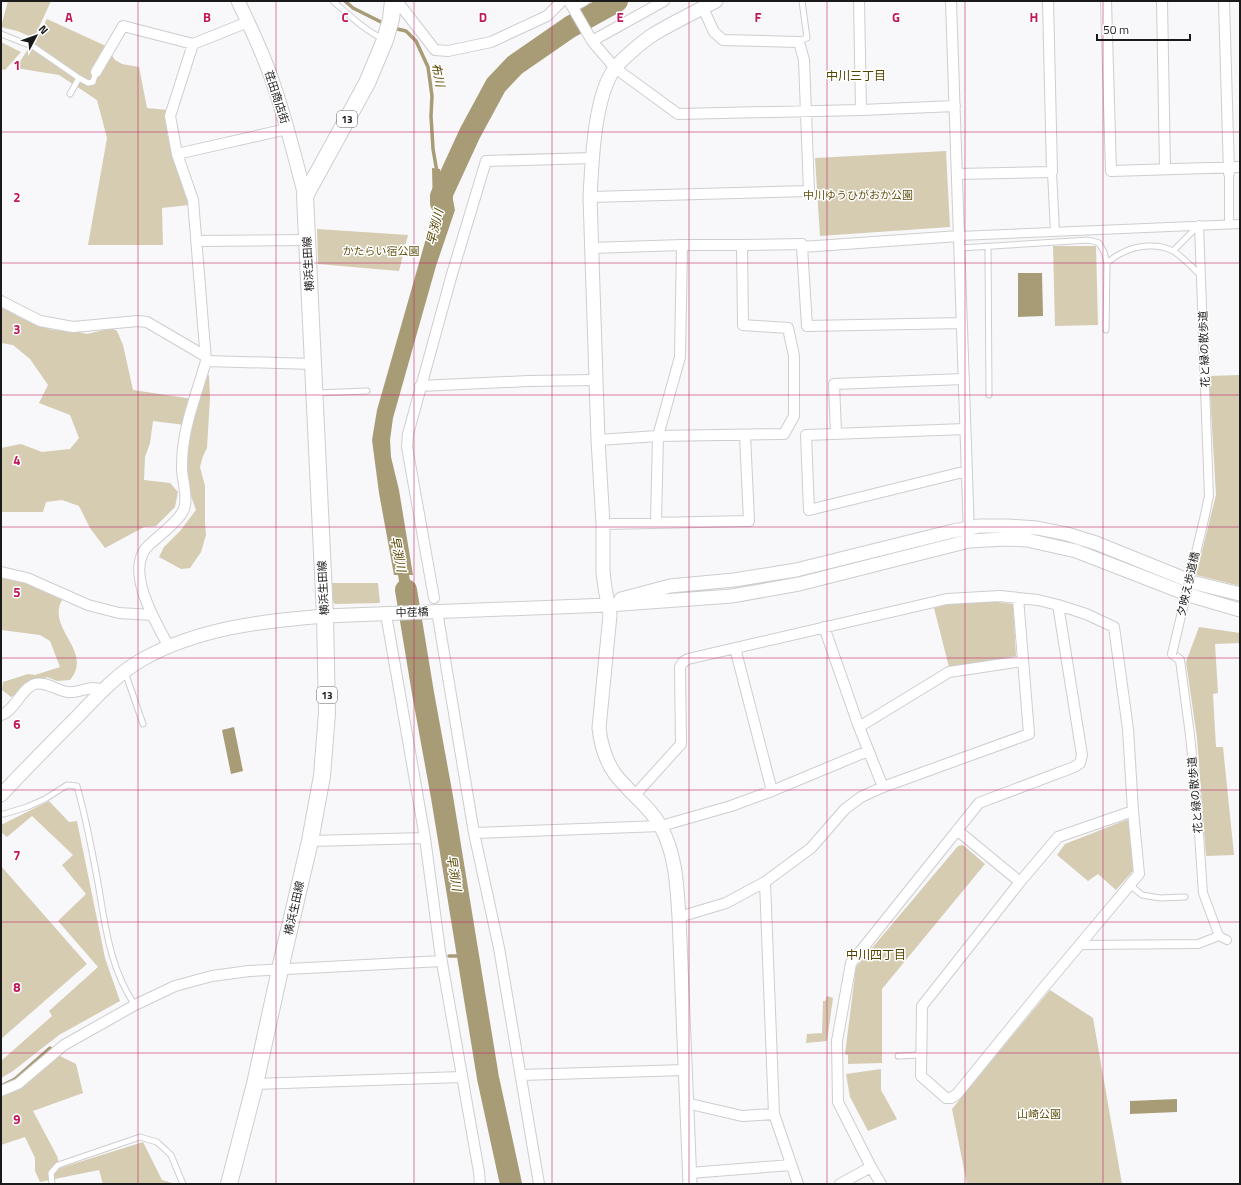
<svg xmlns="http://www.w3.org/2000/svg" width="1241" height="1185" font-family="'Titillium Web','Noto Sans JP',sans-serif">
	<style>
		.green { fill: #d5ccb2 }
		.water { fill: #a89c77 }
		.pier { fill: #f8f7fa }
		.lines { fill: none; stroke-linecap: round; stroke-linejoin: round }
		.stream { stroke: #a89c77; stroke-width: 3.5 }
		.river { stroke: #a89c77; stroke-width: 22 }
		.service-casing { stroke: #cecdd0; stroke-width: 7 }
		.pedestrian-casing { stroke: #cecdd0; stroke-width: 10 }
		.minor-casing { stroke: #cecdd0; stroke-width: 12 }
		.tertiary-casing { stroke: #cecdd0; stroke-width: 15 }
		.primary-casing { stroke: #cecdd0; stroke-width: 18 }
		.service { stroke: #fff; stroke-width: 5 }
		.pedestrian { stroke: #fff; stroke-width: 8 }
		.minor { stroke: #fff; stroke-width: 10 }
		.tertiary { stroke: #fff; stroke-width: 13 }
		.primary { stroke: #fff; stroke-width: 16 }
		.pedestrian-bridge-casing { stroke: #cecdd0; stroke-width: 10; stroke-linecap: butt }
		.pedestrian-bridge { stroke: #fff; stroke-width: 8 }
		.grid { fill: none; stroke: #c2185b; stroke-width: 1; stroke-opacity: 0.55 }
		.labels { text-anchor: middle; stroke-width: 3; stroke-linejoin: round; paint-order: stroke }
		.shield { fill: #fff; stroke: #5f5f5f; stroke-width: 1 }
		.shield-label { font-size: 10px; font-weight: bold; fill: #1a1a1b }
		.street-label { font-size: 11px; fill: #1a1a1b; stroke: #fff }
		.park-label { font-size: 11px; fill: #625010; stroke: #fff }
		.water-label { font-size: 12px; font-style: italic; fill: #584600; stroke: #fff }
		.neighbourhood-label { font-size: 12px; fill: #554401; stroke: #fff }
		.grid-label { font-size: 13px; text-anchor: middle; font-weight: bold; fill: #c2185b; stroke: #fff; stroke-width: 3; stroke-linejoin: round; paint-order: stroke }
	</style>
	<rect width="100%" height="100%" fill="#f8f7fa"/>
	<!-- green -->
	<path class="green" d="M8 1H51L34 38 17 31 1 27Z
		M47 19 106 46 115 60 122 64 139 67 147 108 168 110 167 134 189 205 162 208 163 245H88L107 138 97 100 59 75 16 68Z
		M1 42 21 52 5 70 1 69Z
		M946 151 950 227 820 236 815 158Z
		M317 229 408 235 399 271 318 264Z
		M1053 246H1096L1098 325 1055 326Z
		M1 307 23 319 39 326 53 330 79 332 87 334 112 328 117 331 123 345 133 390 193 399 185 425 153 421 150 443 145 457 144 480 170 483 178 492 175 507 156 526 144 527 105 548 90 528 79 506 62 500 46 502 43 512H1V448L21 444 42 452 70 449 79 438 70 415 39 403 48 385 30 359 13 345 1 343Z
		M209 375 210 398 207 448 203 456 200 467 205 486V524L206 535 201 552 190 568 181 569 159 557 164 547 180 531 196 510 191 496 186 471 185 455 196 406 204 377Z
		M1240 375V586L1196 575 1216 495 1209 376Z
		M1 577 25 581 62 600C46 629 94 651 70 680L57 681 47 677 11 697 2 690 3 682 28 674 35 675 60 667 50 641 40 635 1 630Z
		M331 583H378L380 603 335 604 332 600Z
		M990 601 1013 604 1016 656 949 667 934 608 950 603Z
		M1199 627 1240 633V643L1215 644 1218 693 1213 694 1216 747H1223L1234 855 1206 856 1197 738 1186 662Z
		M49 801 69 822 77 821 105 958 120 1001 59 1035 13 1071 1 1078V1061L52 1016 49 1011 98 967 58 921 86 894 62 865 73 855 32 816 7 837 1 832V825Z
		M1126 820 1131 822 1134 870 1116 890 1098 874 1088 881 1057 855 1065 844Z
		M963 845 985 864 882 989V1063L848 1064V1055L845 1054 856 967 958 846Z
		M1 866 87 964 1 1039Z
		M1050 990 1093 1018 1122 1184H967L952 1109Z
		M827 996 833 998 827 1041 806 1043 807 1034 822 1033 823 1001H825Z
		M50 1051 76 1064 83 1093 33 1111 57 1156 60 1168 143 1142 162 1180 175 1184H103L99 1170 40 1182 35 1171V1158L25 1137 1 1145V1088L14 1082Z
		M881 1069V1090L897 1119 868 1131 850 1097 846 1074Z"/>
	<!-- water -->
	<path class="water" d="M432 168 440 169 442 184 446 172 460 179 453 191V200L455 210 436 266 393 418 390 440 391 457 399 490 413 575H409L415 608 404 609 398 575H394L379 493 372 440 377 410 431 221 433 209Z
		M1018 273H1042L1043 316 1018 317Z
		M234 727 243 771 231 774 222 730Z
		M1177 1099V1112L1130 1114V1101Z"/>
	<!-- pier -->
	<path class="pier" d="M401 602H416L417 608 402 610Z"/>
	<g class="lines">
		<!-- stream -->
		<path class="stream" d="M345 1 353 8 385 24
			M393 28 406 31 416 41 428 67 432 96 431 116 433 149 437 172
			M449 956H468
			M1 1086 15 1079 50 1048"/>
		<!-- river -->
		<path class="river" d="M441 203V196L470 133 496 85 515 65 570 27 617 1
			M406 590 423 693 442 797 488 1078 511 1184"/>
		<defs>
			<path id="service" d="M333 1C349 15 364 30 383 39
				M1 34 34 47 79 78
				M799 42 800 40 807 38 802 1
				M70 94 79 78 88 83 93 82 96 72
				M988 246 989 395
				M960 248 1089 240 1099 243 1104 252 1107 263 1106 330
				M1173 251 1198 226
				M1107 263C1111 260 1116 255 1122 253 1136 245 1159 243 1173 251 1183 257 1192 267 1201 276
				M316 393 367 391
				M125 672 143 724
				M1 814H4L27 807 45 799 67 785 77 786C86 818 92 850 98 883 105 924 110 970 135 1005
				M1130 885 1142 895 1160 898 1185 897
				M898 1056 920 1055
				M52 1184 51 1173 58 1165 140 1137 157 1142 171 1155 183 1184"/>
			<path id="pedestrian" d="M578 5 585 1
				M1052 172 1055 232
				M1229 224V174
				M1199 225 1209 496 1205 515
				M959 236 1240 224
				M1172 654 1180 660 1190 735 1197 806 1203 893 1219 936
				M1080 945 1198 944 1219 936 1227 940"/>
			<path id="minor" d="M397 1 435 50 448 51 491 42 547 16 562 1
				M569 1 592 41 615 68 678 114 861 110
				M859 1 861 110 955 106
				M951 1 969 535
				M1106 1 1111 171 1240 167
				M1162 1 1165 169
				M1224 1 1229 173
				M592 41 664 1
				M193 44 170 116 177 154 193 200 206 361 313 364
				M96 72 123 26 193 44 248 22
				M177 154 287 129
				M957 174 1052 172 1048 1
				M590 197 809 191 804 60 799 42 723 40 714 32 703 8
				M959 236 802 247 807 326 962 323
				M197 241 307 240
				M742 245 802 244V247
				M591 248 682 245H742L743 325 788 328 794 356V416L784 434 658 436 598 440
				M1 301 40 321 73 327 138 321 147 322 205 356
				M420 386 528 381 595 380
				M965 429 806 435 809 510 967 471
				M836 433 834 384 964 379
				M656 522 658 436 680 357 682 245
				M603 524 749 521 745 435
				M1 572 27 578 88 605 119 613 152 615
				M434 598 407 447 408 434 452 274 486 161 592 158
				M1058 605 1086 614 1114 627 1128 729 1133 811 1139 874 1040 992 957 1094 951 1098H946L921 1076 922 1006 1020 882 1058 837 1133 811
				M437 611 474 833 499 948 539 1184
				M387 620 425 838 440 951 479 1172 480 1184
				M824 627 859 727 883 787
				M169 647C156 622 122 568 150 544 159 536 180 520 184 509 188 498 183 482 182 470 182 463 182 456 183 449 186 419 198 390 206 361
				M735 648 772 791
				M1 715C15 711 21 688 35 684 46 681 57 691 68 692 76 693 84 689 92 688 96 688 101 689 105 690
				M859 727 949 672 1023 661
				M635 795 681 744 680 667 683 662 688 659 947 599 1000 596 1038 600 1058 605 1082 755 1080 763 1074 767 979 803 851 963 837 1041 838 1102 871 1167 881 1184
				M957 830 1020 882
				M474 833 661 826 731 806 772 791 868 751
				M310 841 425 838
				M765 882 774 1114 798 1184
				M679 917 726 903 765 882 811 848 845 809 861 797 883 787 1029 734 1018 598
				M521 1075 685 1070
				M255 1084 461 1077
				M1 1091 18 1084 64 1045 135 1005 175 986 212 976 249 971 442 961
				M686 1103 742 1116 774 1114
				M690 1173 791 1165
				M840 1184 871 1167"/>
			<path id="tertiary" d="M238 1C250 26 262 51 271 77 285 116 295 157 305 196
				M621 599 670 586 734 580 796 570 953 531 979 526H1008L1037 528 1067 534 1096 543 1195 583 1240 594
				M1 795C26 768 51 743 77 717 97 696 118 673 143 659 199 628 262 621 325 616L608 605 732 596 799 584 969 541 1004 539 1027 540 1076 551 1192 596 1240 610
				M690 1184 679 917C677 886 676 855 661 827 650 806 629 793 615 774 605 760 601 745 599 728L610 615 605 588 603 572V524L598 440 590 197C592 162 594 96 615 68 622 59 643 41 654 34 674 22 695 12 716 1"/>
			<path id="primary" d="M229 1184 255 1084 283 956 310 841 322 776 327 713 325 616 305 196 367 83 385 40 391 19 393 1"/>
		</defs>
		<!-- service casing -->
		<use href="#service" class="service-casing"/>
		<!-- pedestrian casing -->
		<use href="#pedestrian" class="pedestrian-casing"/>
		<!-- minor casing -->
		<use href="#minor" class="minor-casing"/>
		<!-- tertiary casing -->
		<use href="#tertiary" class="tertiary-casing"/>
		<!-- primary casing -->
		<use href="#primary" class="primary-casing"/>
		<!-- service -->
		<use href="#service" class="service"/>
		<!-- pedestrian -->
		<use href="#pedestrian" class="pedestrian"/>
		<!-- minor -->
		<use href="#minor" class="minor"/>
		<!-- tertiary -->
		<use href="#tertiary" class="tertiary"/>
		<!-- primary -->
		<use href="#primary" class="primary"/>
		<defs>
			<path id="pedestrian-bridge" d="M1172 654 1205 515"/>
		</defs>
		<!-- pedestrian-bridge casing -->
		<use href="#pedestrian-bridge" class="pedestrian-bridge-casing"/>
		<!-- pedestrian-bridge -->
		<use href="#pedestrian-bridge" class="pedestrian-bridge"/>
	</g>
	<!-- grid -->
	<path class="grid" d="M138 1V1184M276 1V1184M414 1V1184M552 1V1184M689 1V1184M827 1V1184M965 1V1184M1103 1V1184M1 132H1240M1 263H1240M1 395H1240M1 527H1240M1 658H1240M1 790H1240M1 922H1240M1 1053H1240"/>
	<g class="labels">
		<!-- shield labels -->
		<g class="shield">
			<rect x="337" y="111" width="20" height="16" rx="3"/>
			<rect x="317" y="687" width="20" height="16" rx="3"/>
		</g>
		<g class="shield-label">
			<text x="347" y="123">13</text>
			<text x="327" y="699">13</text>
		</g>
		<!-- street labels -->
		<g class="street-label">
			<text transform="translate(277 97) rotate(72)" y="4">荏田商店街</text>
			<text transform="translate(308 264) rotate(-93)" y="4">横浜生田線</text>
			<text transform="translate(1204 349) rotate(-92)" y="4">花と緑の散歩道</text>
			<text transform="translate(1188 584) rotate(-77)" y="4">夕映え歩道橋</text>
			<text transform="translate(323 588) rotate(-93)" y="4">横浜生田線</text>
			<text transform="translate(412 612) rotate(-2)" y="4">中荏橋</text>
			<text transform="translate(1195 795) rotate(-95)" y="4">花と緑の散歩道</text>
			<text transform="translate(294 908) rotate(-77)" y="4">横浜生田線</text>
		</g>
		<!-- park labels -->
		<g class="park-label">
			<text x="858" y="199">中川ゆうひがおか公園</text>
			<text x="381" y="255">かたらい宿公園</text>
			<text x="1039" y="1118">山崎公園</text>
		</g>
		<!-- water labels -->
		<g class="water-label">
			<text transform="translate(438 75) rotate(78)" y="4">布川</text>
			<text transform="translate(435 227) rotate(-76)" y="4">早渕川</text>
			<text transform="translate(398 554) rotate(79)" y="4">早渕川</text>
			<text transform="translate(454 873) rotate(81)" y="4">早渕川</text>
		</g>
		<!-- neighbourhood labels -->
		<g class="neighbourhood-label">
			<text x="856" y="80">中川三丁目</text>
			<text x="876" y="959">中川四丁目</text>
		</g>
	</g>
	<g class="grid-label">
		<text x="69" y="22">A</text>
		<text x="207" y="22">B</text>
		<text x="345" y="22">C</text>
		<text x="483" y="22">D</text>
		<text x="620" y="22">E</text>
		<text x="758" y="22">F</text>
		<text x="896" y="22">G</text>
		<text x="1034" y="22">H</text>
		<text x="17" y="70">1</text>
		<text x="17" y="202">2</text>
		<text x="17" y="334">3</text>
		<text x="17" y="465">4</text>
		<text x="17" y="597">5</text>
		<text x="17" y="729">6</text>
		<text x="17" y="860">7</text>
		<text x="17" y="992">8</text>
		<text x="17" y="1124">9</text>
	</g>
	<!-- border -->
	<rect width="1241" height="1185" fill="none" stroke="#1a1a1b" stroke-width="4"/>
	<!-- north arrow -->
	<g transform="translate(36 36) rotate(49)" stroke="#ffffff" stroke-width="3" paint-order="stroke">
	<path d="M0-3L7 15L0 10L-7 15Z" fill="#1a1a1b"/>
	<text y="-6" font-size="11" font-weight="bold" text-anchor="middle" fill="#1a1a1b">N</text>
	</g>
	<!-- scale -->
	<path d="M1097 34v6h93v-6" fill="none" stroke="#1a1a1b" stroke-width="2"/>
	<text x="1103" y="34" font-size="12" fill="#1a1a1b" stroke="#ffffff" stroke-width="3" paint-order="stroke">50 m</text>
</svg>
